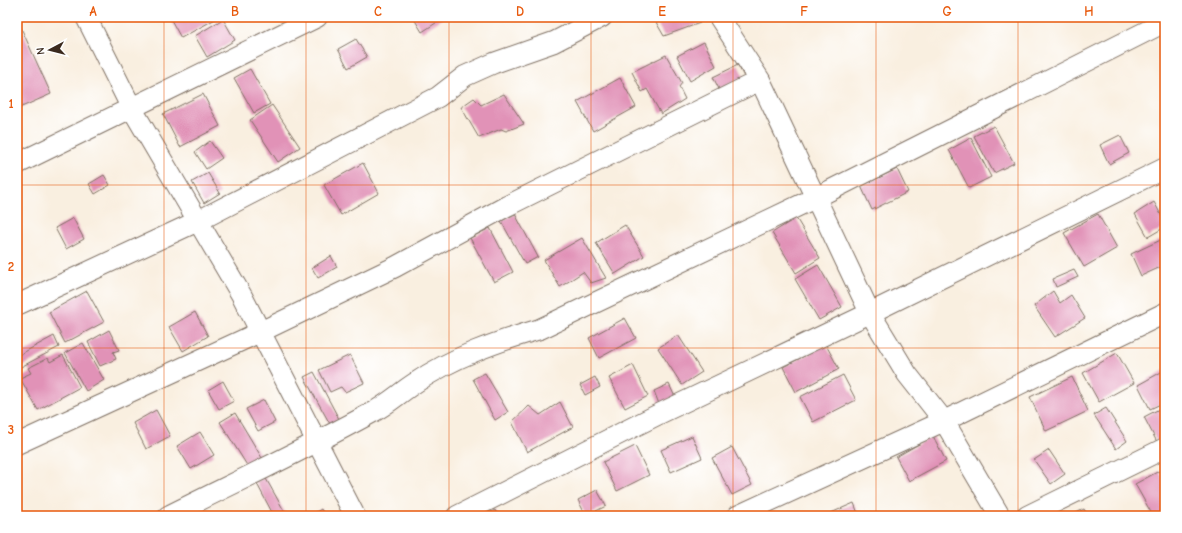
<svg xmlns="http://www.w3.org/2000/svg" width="1182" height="533" font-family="'Comic Neue',sans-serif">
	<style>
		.building { fill: #e192b7 }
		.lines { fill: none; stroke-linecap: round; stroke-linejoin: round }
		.street-casing { stroke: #7e6f62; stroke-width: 22 }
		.street { stroke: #fff; stroke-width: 20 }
		.grid { fill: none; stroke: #e8590c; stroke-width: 1; stroke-opacity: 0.55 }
		.neatline { fill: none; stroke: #e8590c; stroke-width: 1.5 }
		.grid-label { font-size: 13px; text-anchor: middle; font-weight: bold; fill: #e8590c }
	</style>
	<rect width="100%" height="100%" fill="#fff"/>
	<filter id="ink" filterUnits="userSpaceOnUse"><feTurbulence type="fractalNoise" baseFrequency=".025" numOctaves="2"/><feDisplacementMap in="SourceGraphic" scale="8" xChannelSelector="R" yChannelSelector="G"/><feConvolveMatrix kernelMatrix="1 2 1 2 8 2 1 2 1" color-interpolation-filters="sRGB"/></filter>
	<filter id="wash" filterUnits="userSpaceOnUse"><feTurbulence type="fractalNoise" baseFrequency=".012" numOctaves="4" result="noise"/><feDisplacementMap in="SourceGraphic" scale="16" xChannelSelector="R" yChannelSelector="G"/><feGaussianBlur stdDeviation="0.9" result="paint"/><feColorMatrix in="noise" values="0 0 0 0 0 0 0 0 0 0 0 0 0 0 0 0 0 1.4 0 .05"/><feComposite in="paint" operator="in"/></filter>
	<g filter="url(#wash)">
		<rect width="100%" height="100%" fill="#f9efe0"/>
		<g id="blocks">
			<!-- building -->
			<path class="building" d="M172 17H219L181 38 170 18Z
				M413 17H441L442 19 422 32Z
				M653 17H696L700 23 664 36Z
				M17 19 51 94 17 109Z
				M223 19 235 40 207 57 195 36Z
				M356 39 367 57 348 68 338 49Z
				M704 42 716 66 690 81 677 56Z
				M666 55 682 83 679 87 685 99 661 114 647 89 642 92 632 72Z
				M738 65 744 77 719 89 713 77Z
				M250 69 270 104 254 113 234 78Z
				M620 78 636 107 593 131 577 102Z
				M203 94 220 126 180 147 163 114Z
				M504 94 524 124 506 131 501 129 479 138 461 107 474 98 481 105Z
				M272 105 300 147 278 162 250 120Z
				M994 126 1014 163 994 173 974 136Z
				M1120 135 1129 153 1109 164 1100 145Z
				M971 138 991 177 969 188 949 150Z
				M210 141 222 158 206 169 195 152Z
				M363 163 379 193 341 215 324 185Z
				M897 169 908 192 872 210 861 186Z
				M208 173 220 193 204 203 192 182Z
				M104 175 110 185 95 194 89 184Z
				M1154 202 1165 222V227L1148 237 1135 214Z
				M515 214 538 257 525 264 501 221Z
				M1098 214 1117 248 1084 267 1064 233Z
				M73 218 84 239 66 249 55 228Z
				M796 218 820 258 796 273 772 233Z
				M625 225 644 256 615 274 596 243Z
				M490 228 513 272 494 282 470 238Z
				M582 238 606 278 591 283 583 272 560 287 544 260Z
				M1165 238V265L1141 276 1131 254Z
				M331 256 337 267 318 278 312 268Z
				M818 265 842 307 819 320 795 279Z
				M1074 270 1078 277 1056 287 1053 279Z
				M87 291 104 322 65 343 49 312Z
				M1053 291 1060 303 1071 295 1085 318 1055 337 1034 306Z
				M195 312 208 336 183 351 169 327Z
				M625 318 636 338 599 358 589 338Z
				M109 330 119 350 113 352 116 359 100 366 88 342Z
				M678 335 702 372 682 385 658 348Z
				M54 336 59 347 17 369V356Z
				M83 343 104 380 86 391 65 353Z
				M826 345 839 369 796 392 783 367Z
				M1117 353 1134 383 1099 402 1083 373Z
				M63 355 80 387 38 410 20 378 31 373 28 368 48 358 50 362Z
				M350 355 364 383 345 392 341 387 330 392 319 370Z
				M633 365 648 396 625 408 609 378Z
				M1165 370V402L1150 409 1138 385Z
				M314 372 339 419 330 424 304 377Z
				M485 373 508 412 495 420 473 379Z
				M843 375 856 400 813 422 800 397Z
				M595 377 600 387 585 395 580 385Z
				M1072 377 1088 411 1046 431 1030 397Z
				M223 381 234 401 219 409 208 390Z
				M669 384 675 397 659 404 654 391Z
				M264 400 275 422 258 431 246 409Z
				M560 402 573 427 527 452 512 422 529 406 540 415Z
				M1165 406V438L1157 442 1144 417Z
				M1106 408 1127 441 1116 449 1094 415Z
				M156 410 170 436 146 449 133 423Z
				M235 413 262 458 248 467 220 422Z
				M200 432 214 455 191 469 177 446Z
				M692 436 702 458 671 472 661 450Z
				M933 436 946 461 909 481 896 457Z
				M635 446 649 475 617 491 603 462Z
				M732 447 752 485 732 495 712 458Z
				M1049 450 1065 474 1051 484 1034 460Z
				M1159 471 1165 481V513L1159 516H1153L1135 484Z
				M265 477 287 516H274L256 482Z
				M597 490 606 506 586 516 578 500Z
				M854 503 859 516H824Z
				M321 509 325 516H310Z
				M1084 509 1088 516H1070Z
				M495 510 498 516H483Z"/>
		</g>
	</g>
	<g filter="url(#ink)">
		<use href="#blocks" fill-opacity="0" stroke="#7e6f62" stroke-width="1"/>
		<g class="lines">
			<defs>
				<path id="street" d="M86 17 131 107 242 296 355 516
					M719 17 760 80 870 313 907 374 944 421 1000 516
					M17 164 317 17
					M17 305 198 221 438 97 465 76 494 63 554 42 602 17
					M17 444 260 332 395 267 507 206 760 80
					M168 516C236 482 306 449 373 412 388 404 401 392 415 383 453 357 496 342 540 329L817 197 1165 22
					M457 516 661 413 870 313 1165 168
					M737 516 944 421 1165 313
					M1027 516 1165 448"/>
			</defs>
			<!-- street casing -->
			<use href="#street" class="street-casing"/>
			<!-- street -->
			<use href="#street" class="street"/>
		</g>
	</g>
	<!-- grid -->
	<path class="grid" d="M164 17V516M306 17V516M449 17V516M591 17V516M733 17V516M876 17V516M1018 17V516M17 185H1165M17 348H1165"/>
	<!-- margin -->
	<rect width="1182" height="533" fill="none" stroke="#fff" stroke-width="44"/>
	<!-- north arrow -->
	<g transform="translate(50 50) rotate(263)" stroke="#ffffff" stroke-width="3" paint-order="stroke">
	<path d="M0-3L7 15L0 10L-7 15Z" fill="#3b2a1e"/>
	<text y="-6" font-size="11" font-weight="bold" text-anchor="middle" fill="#3b2a1e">N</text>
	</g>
	<rect x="22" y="22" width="1138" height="489" class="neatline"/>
	<g class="grid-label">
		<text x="93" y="16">A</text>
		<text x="235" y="16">B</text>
		<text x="378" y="16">C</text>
		<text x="520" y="16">D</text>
		<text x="662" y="16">E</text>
		<text x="804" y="16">F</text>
		<text x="947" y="16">G</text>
		<text x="1089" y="16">H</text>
		<text x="11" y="108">1</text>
		<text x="11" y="271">2</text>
		<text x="11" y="434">3</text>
	</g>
</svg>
